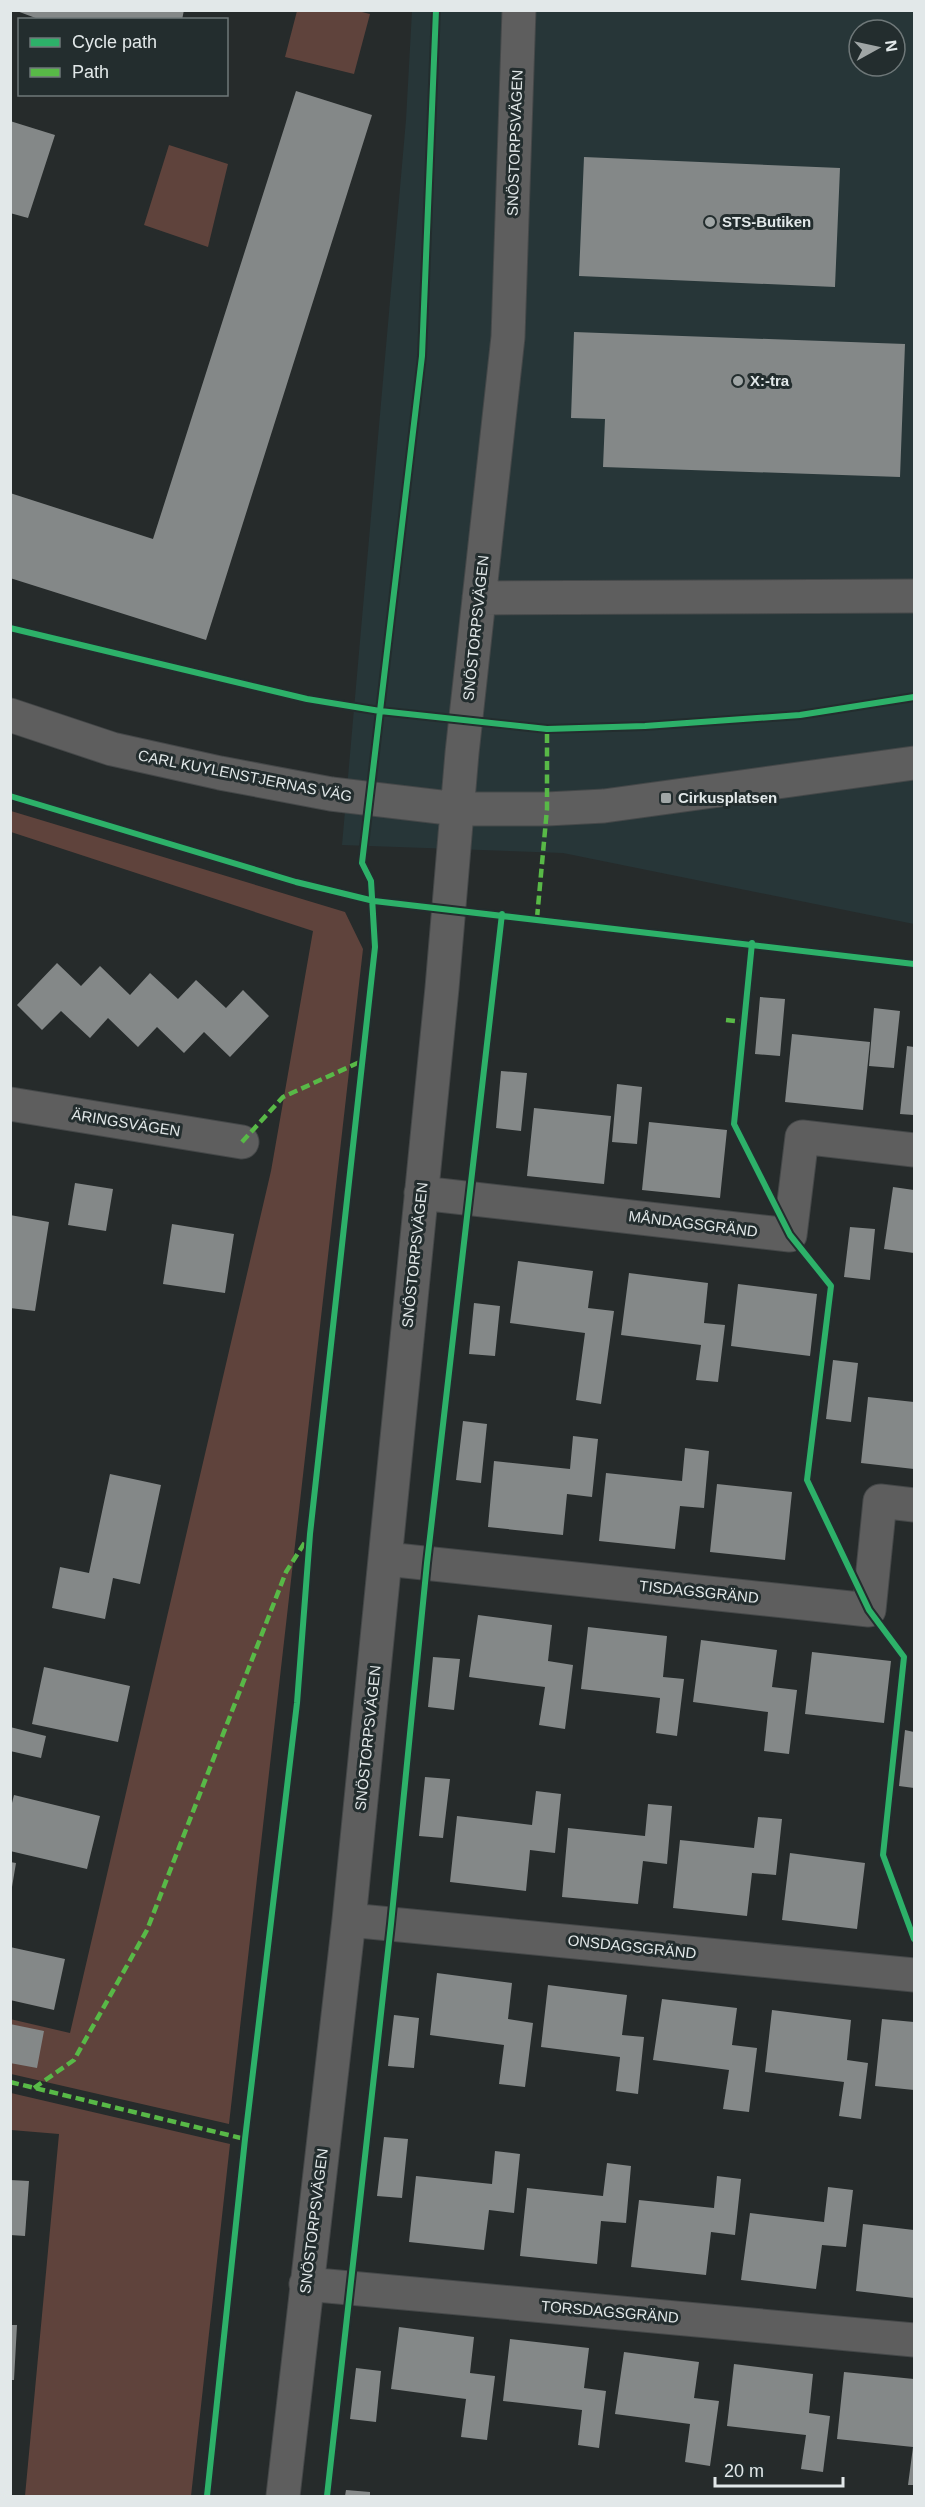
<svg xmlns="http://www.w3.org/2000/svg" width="925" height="2507" font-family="Helvetica,sans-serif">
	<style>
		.built { fill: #273638; fill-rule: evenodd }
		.green { fill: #5f433c }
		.building { fill: #848888 }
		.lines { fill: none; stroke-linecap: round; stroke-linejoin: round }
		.minor-casing { stroke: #454849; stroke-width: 35 }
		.minor { stroke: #5e5e5e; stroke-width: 33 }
		.quiet { stroke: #58b947; stroke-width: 4.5; stroke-dasharray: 9 4.5; stroke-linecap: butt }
		.cycleway-casing { stroke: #232d2e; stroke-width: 10 }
		.cycleway { stroke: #2db169; stroke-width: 6 }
		.poi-dot { fill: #a0a6a6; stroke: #232d2e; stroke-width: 2 }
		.labels { text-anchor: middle; stroke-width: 6; stroke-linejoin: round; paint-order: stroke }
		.street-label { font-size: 15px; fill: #e2e8e9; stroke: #232d2e }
		.poi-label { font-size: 15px; font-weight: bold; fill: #e2e8e9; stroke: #232d2e; text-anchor: start }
	</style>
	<rect width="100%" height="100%" fill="#262b2b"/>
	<!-- built -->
	<path class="built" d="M412 11H914V924L563 853 342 845 406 120ZM859 30H895V66H859Z"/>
	<!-- green -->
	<path class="green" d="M297 11H358L370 14 354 74 285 57Z
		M169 145 228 164 208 247 144 225Z
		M11 811 345 912 363 949 229 2124 11 2074 10 2019 70 2033 271 1171 313 931 11 832Z
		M11 2093 230 2144 191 2496H25L59 2134 11 2130Z"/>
	<!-- building -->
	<path class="building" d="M14 10H184L182 20H41Z
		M296 91 372 115 206 640 10 578V493L153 539Z
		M10 121 55 135 28 218 10 213Z
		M584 157 840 168 835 287 579 276Z
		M574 332 905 344 900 477 603 467 605 419 571 418Z
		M57 963 81 986 100 966 130 995 150 973 178 999 196 980 226 1008 243 990 269 1016 230 1057 204 1032 184 1053 157 1027 138 1047 108 1018 90 1038 61 1011 42 1030 17 1005Z
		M760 997 785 999 780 1056 755 1054Z
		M874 1008 900 1011 894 1068 869 1066Z
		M792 1034 870 1042 863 1110 785 1102Z
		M907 1046 914 1047V1115L900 1114Z
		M501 1071 527 1073 521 1131 496 1128Z
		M617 1084 642 1087 637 1144 612 1142Z
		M534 1108 611 1116 604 1184 527 1176Z
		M649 1122 727 1130 720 1198 642 1190Z
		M75 1183 113 1189 106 1231 68 1225Z
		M893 1187 914 1190V1253L884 1249Z
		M10 1215 49 1222 35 1311 10 1308Z
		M172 1224 234 1234 225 1293 163 1284Z
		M850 1227 875 1229 870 1280 844 1277Z
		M518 1261 593 1271 588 1308 614 1311 601 1404 576 1400 585 1333 510 1323Z
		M629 1273 708 1283 704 1323 725 1325 718 1382 696 1380 701 1345 621 1335Z
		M738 1284 817 1294 810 1356 731 1346Z
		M474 1303 500 1306 495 1356 469 1354Z
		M833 1360 858 1363 851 1422 826 1419Z
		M868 1397 914 1402V1469L861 1463Z
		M463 1421 487 1424 481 1483 456 1480Z
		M573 1436 598 1439 592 1497 567 1494 563 1535 488 1527 494 1461 570 1469Z
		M685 1448 709 1451 704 1508 680 1506 675 1549 599 1541 606 1473 682 1481Z
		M110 1474 161 1485 140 1584 113 1578 105 1619 52 1608 60 1567 89 1573Z
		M717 1484 792 1492 785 1560 710 1552Z
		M478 1615 552 1625 548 1661 573 1665 565 1729 539 1725 545 1687 469 1677Z
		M588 1627 667 1636 663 1677 684 1679 677 1736 656 1733 660 1698 581 1689Z
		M701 1640 777 1650 772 1687 797 1690 789 1754 764 1751 768 1712 693 1702Z
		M812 1652 891 1661 884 1723 805 1714Z
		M433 1657 460 1659 454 1710 428 1707Z
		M44 1667 130 1686 118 1742 32 1724Z
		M10 1727 46 1736 41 1758 10 1751Z
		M905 1730 914 1732V1788L899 1786Z
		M425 1777 450 1779 443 1838 419 1836Z
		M536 1791 561 1794 555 1853 530 1850 526 1891 450 1882 457 1816 532 1825Z
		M14 1795 100 1816 87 1869 10 1851V1811Z
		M648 1804 672 1806 667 1864 643 1861 638 1904 562 1897 568 1828 645 1836Z
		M758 1817 782 1819 776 1875 752 1873 747 1916 673 1908 680 1840 754 1848Z
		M790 1853 865 1863 857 1929 782 1920Z
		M10 1862 16 1863 12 1887H10Z
		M10 1947 65 1959 54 2010 10 2000Z
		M437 1973 512 1983 508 2019 533 2023 525 2087 499 2084 504 2045 430 2035Z
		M548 1985 627 1995 622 2035 644 2037 638 2094 616 2091 620 2057 541 2047Z
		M662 1999 737 2008 732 2045 757 2048 749 2112 723 2109 729 2070 653 2060Z
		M772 2010 851 2020 847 2060 868 2063 861 2119 839 2116 844 2082 765 2072Z
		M394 2015 419 2018 414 2068 388 2066Z
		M882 2019 914 2022V2090L875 2086Z
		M10 2024 44 2031 37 2068 10 2063Z
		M384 2137 408 2139 402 2198 377 2196Z
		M495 2151 520 2154 514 2213 489 2210 484 2250 409 2242 416 2176 492 2184Z
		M607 2163 631 2166 626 2223 601 2221 597 2264 520 2256 527 2188 603 2196Z
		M717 2176 741 2179 735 2235 711 2232 706 2275 631 2267 639 2200 714 2208Z
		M10 2180 29 2181 25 2236 10 2235Z
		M828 2187 853 2190 846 2247 822 2245 816 2289 741 2280 750 2213 824 2222Z
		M863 2224 914 2230V2298L856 2291Z
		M10 2325H17L14 2380H10Z
		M399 2327 474 2337 470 2373 495 2376 487 2440 461 2437 466 2399 391 2389Z
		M510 2339 589 2348 584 2388 606 2391 599 2448 578 2445 582 2410 503 2401Z
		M624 2352 699 2362 694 2398 719 2401 710 2466 685 2462 690 2424 615 2414Z
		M734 2364 813 2374 809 2413 830 2416 823 2472 801 2469 806 2435 727 2426Z
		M356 2368 381 2371 376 2422 350 2419Z
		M844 2372 914 2379V2485H908L913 2447 837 2439Z
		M346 2490 370 2492V2496H345Z"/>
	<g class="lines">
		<defs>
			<path id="minor" d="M479 598 914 596
				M10 715 112 749 220 773 331 794 457 809H547L604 806 914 763
				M10 1104 242 1142
				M421 1193 790 1235 802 1137 914 1150
				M386 1559 869 1610 880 1501 914 1505
				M349 1920 914 1975
				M306 2284 914 2340
				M283 2496 349 1920 442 988 462 753 508 337 519 10"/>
		</defs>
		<!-- minor casing -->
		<use href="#minor" class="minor-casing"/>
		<!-- minor -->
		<use href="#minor" class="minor"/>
		<!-- quiet -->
		<path class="quiet" d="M537 918 547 809V729
			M726 1020 743 1022
			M242 1142 283 1097 362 1061
			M10 2082 245 2139
			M34 2088 74 2060 147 1930 286 1572 307 1539"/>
		<defs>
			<path id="cycleway" d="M10 628 307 699 380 711 547 729 645 726 800 715 914 697
				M10 796 296 882 374 901 914 964
				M752 943 734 1124 790 1235 831 1286 807 1480 869 1610 904 1657 883 1855 914 1939
				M207 2496 245 2139 297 1703 310 1534 375 947 371 881 362 863 422 356 436 10
				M327 2496 391 1924 427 1563 502 914"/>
		</defs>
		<!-- cycleway casing -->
		<use href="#cycleway" class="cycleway-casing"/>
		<!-- cycleway -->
		<use href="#cycleway" class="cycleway"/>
	</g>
	<!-- markers -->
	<g class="poi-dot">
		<circle cx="710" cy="222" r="6"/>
		<circle cx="738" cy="381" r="6"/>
		<rect x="660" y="792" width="12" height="12" rx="3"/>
	</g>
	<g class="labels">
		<!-- street labels -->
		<g class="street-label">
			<text transform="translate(515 143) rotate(-88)" y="5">SNÖSTORPSVÄGEN</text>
			<text transform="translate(476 628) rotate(-84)" y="5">SNÖSTORPSVÄGEN</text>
			<text transform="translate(245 776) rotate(11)" y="5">CARL KUYLENSTJERNAS VÄG</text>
			<text transform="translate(126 1123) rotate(9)" y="5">ÄRINGSVÄGEN</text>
			<text transform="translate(693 1224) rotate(7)" y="5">MÅNDAGSGRÄND</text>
			<text transform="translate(415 1255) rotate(-84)" y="5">SNÖSTORPSVÄGEN</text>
			<text transform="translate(699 1592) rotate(6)" y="5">TISDAGSGRÄND</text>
			<text transform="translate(368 1738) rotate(-84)" y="5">SNÖSTORPSVÄGEN</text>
			<text transform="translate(632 1947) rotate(6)" y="5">ONSDAGSGRÄND</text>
			<text transform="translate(314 2221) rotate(-83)" y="5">SNÖSTORPSVÄGEN</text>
			<text transform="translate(610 2312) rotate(5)" y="5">TORSDAGSGRÄND</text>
		</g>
		<!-- poi labels -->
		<g class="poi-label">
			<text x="722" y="227">STS-Butiken</text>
			<text x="750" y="386">X:-tra</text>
			<text x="678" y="803">Cirkusplatsen</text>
		</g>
	</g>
	<!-- border -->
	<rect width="925" height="2507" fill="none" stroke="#e2e8e9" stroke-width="24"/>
	<!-- legend -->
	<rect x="18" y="18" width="210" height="78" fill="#232d2e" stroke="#6f7879" stroke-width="1.5"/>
	<rect x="30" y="38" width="30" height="9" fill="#2db169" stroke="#6f7879" stroke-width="1.5"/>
	<text x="72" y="48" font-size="18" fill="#e2e8e9">Cycle path</text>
	<rect x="30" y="68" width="30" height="9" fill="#58b947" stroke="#6f7879" stroke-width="1.5"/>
	<text x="72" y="78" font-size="18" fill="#e2e8e9">Path</text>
	<!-- north arrow -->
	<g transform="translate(877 48) rotate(82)"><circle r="28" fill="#232d2e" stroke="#6f7879" stroke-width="1.5"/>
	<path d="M0-4.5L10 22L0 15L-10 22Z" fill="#a0a6a6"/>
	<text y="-9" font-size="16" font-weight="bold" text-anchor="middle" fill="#e2e8e9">N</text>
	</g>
	<!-- scale -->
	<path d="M715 2477v9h128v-9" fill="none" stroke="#e2e8e9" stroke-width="3"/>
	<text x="724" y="2477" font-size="18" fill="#e2e8e9" stroke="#232d2e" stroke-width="4.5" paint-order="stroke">20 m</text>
</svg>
